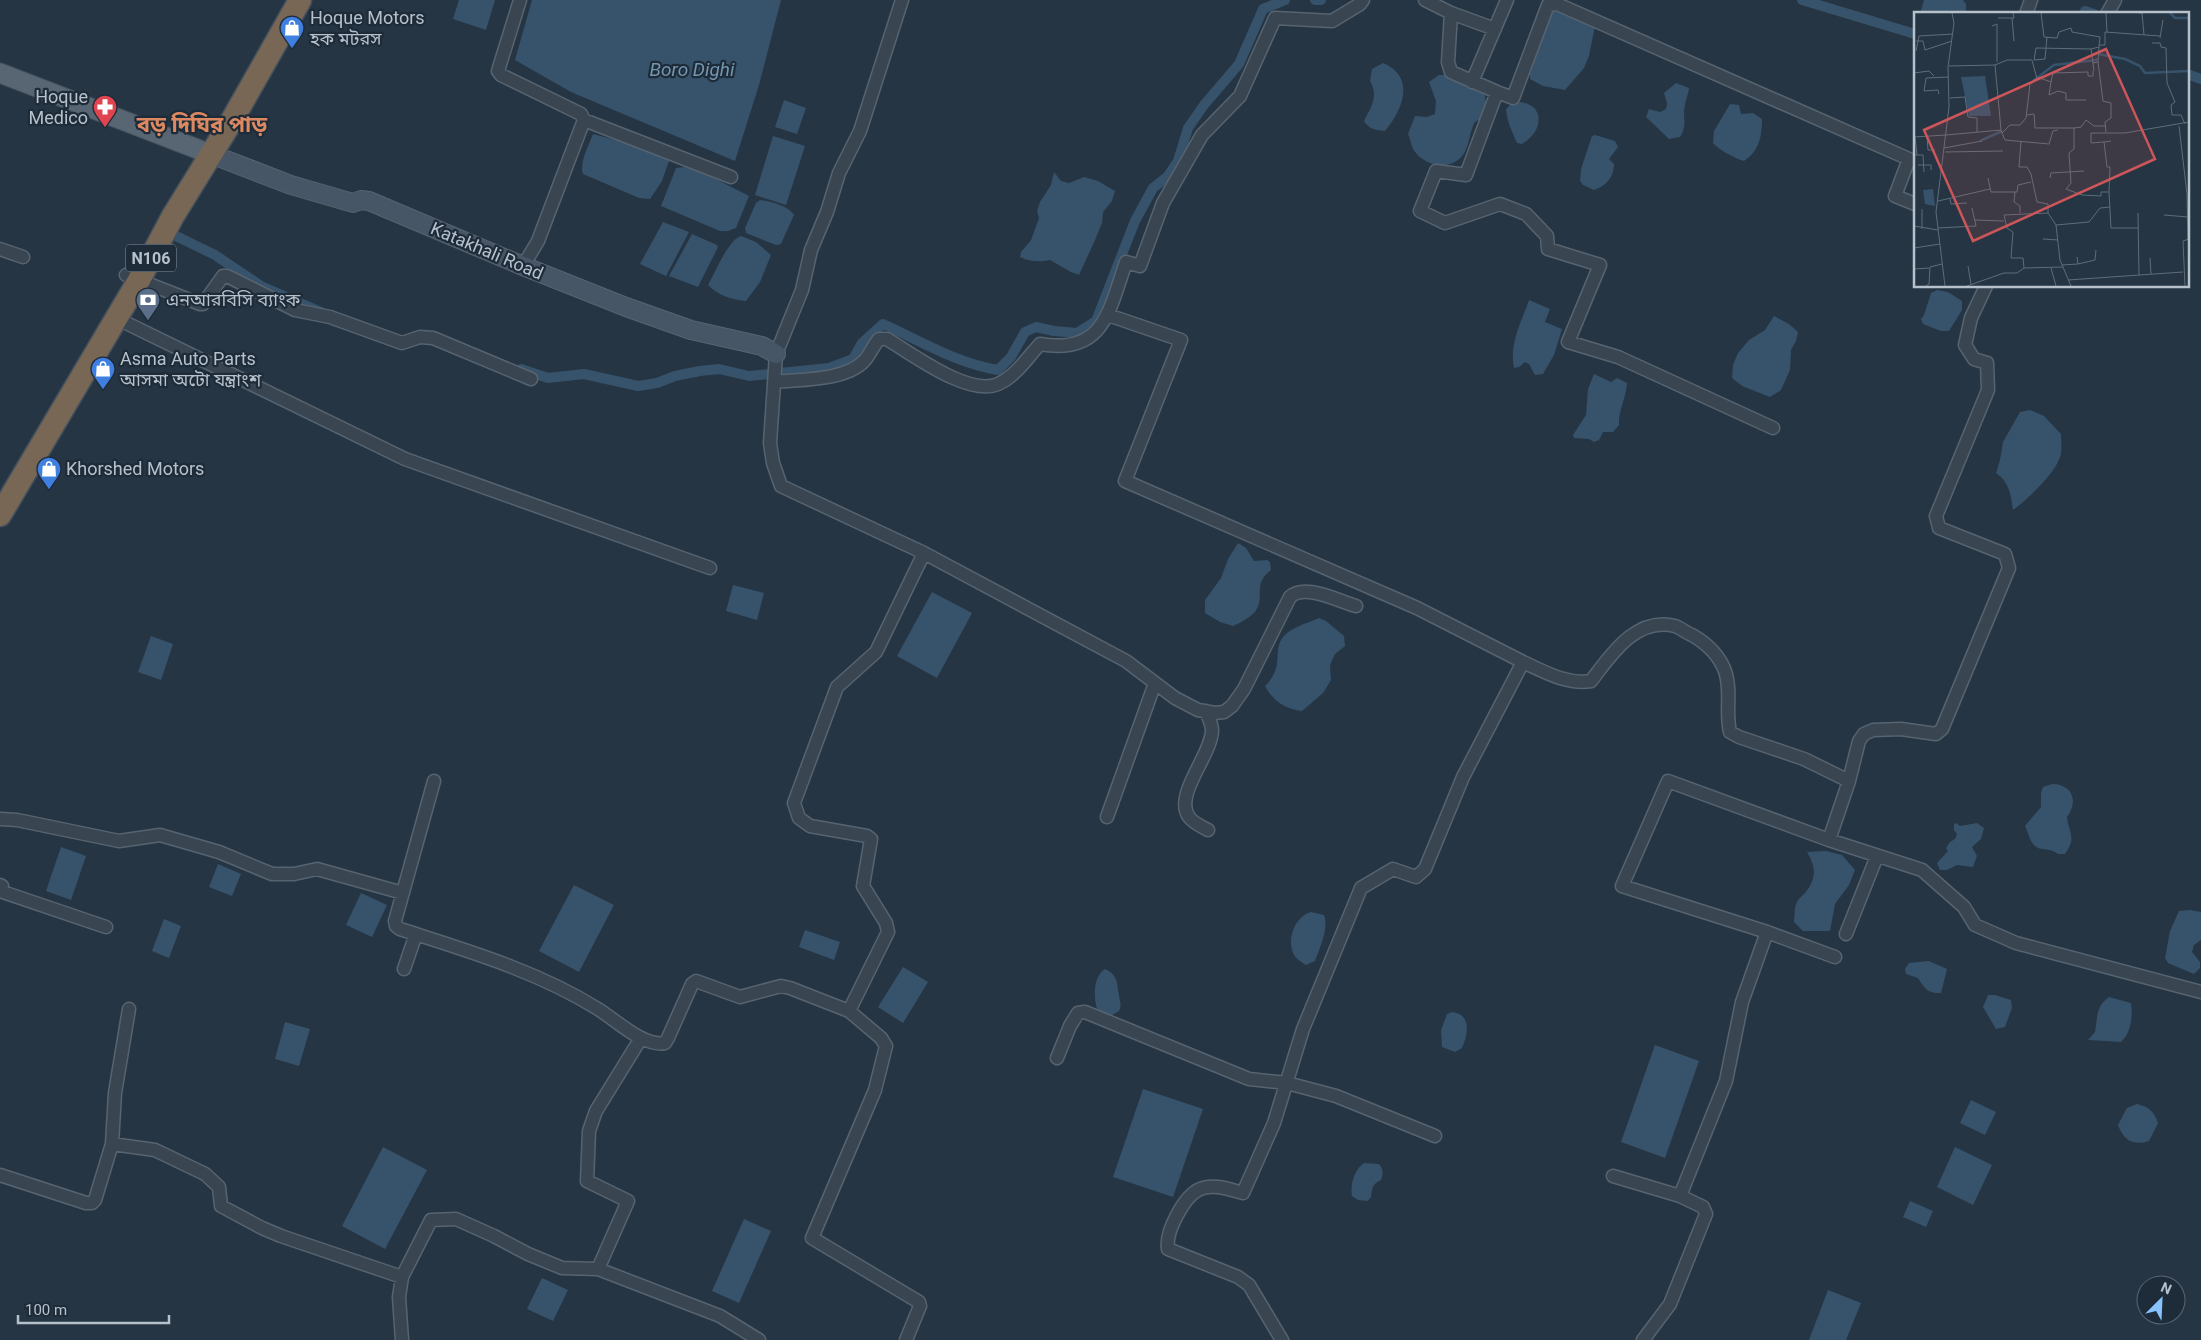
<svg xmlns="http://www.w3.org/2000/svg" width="2201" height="1340" font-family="Roboto,'Noto Sans Bengali',sans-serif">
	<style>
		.water { fill: #37536b }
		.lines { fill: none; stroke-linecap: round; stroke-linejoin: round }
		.canal { stroke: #37536b; stroke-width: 10 }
		.street-casing { stroke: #576470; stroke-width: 15 }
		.secondary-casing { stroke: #576470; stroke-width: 20 }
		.primary-casing { stroke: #46525f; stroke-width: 21 }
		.highway-casing { stroke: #44515d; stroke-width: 25 }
		.street { stroke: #394652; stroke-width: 12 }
		.secondary { stroke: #475666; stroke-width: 18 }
		.primary { stroke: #576672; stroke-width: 19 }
		.highway { stroke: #796756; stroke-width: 22 }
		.labels { text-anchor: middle; stroke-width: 4.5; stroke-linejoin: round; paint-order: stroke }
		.shield { fill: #1e2b38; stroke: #8894a0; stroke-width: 1 }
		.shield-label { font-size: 16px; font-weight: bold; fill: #b6c1cc }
		.poi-label { font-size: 18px; fill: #b6c1cc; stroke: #1e2b38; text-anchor: start }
		.street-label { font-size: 18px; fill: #b6c1cc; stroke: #1e2b38 }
		.water-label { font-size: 19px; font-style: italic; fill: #7496b1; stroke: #1e2b38 }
		.district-label { font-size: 22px; font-weight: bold; fill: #dc8961; stroke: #1e2b38 }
		.inset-river { fill: none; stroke: #37536b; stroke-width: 2.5 }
		.inset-road { fill: none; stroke: #5f6d7a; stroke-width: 1 }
		.view { fill: #cc5659; fill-opacity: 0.15; stroke: #cc5659; stroke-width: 2.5 }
		.inset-edge { fill: none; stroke: #b6c1cc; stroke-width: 2.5 }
	</style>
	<rect width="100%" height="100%" fill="#253543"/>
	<!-- water -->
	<path class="water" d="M459 0H495L486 30 453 19Z
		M532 0H781L759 85 735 161 571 92 515 60Z
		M1924 0H1963L1966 4V14L1960 12 1959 14H1920Z
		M1554 10 1595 26 1589 56 1584 68 1565 90 1543 86 1530 79V66L1550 14Z
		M1383 63C1416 77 1403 109 1385 131 1375 130 1369 129 1364 121 1371 107 1379 96 1370 81L1372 69Z
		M1439 75H1447L1484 92C1486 100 1487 110 1481 118 1478 121 1474 121 1473 126 1469 135 1469 147 1463 155 1450 172 1423 166 1413 149 1411 144 1410 138 1408 134L1415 116 1427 117 1435 114 1436 101 1429 82Z
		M1676 83 1689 88C1688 95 1686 99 1685 105 1682 118 1688 125 1680 137L1669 139 1646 117 1649 109 1660 112 1666 109 1667 103 1664 93Z
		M784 100 806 108 797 134 775 127Z
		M1513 102C1545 100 1546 130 1522 144L1517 143C1512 131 1507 122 1506 109Z
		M1730 104 1739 105 1741 114 1753 113 1762 119C1762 137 1759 151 1744 161 1734 158 1719 150 1713 143L1714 131Z
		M593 134 634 145 669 161 662 181 650 199 639 198 583 174C579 163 589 145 593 134Z
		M1595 135 1615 141 1618 147 1609 159 1614 164C1614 177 1606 186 1594 190L1583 185 1580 181 1581 169 1592 136Z
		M773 136 805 146 786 205 755 195Z
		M685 167 704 173 749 196 736 228 728 231H720L661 206 676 168Z
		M1054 172 1061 181 1069 183 1084 177 1098 181 1115 191 1112 201 1103 212 1102 223 1095 240 1079 275 1071 272 1050 260C1039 262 1030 262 1020 257L1021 252 1031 240 1039 218 1037 211 1040 202 1051 185Z
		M760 200C770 201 789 206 794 215L781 244 776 245 746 233 745 228 756 203Z
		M663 222 689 232 666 276 640 264Z
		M692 234 717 245 718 247 698 287 669 276Z
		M741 236 756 242 771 255 760 282 746 301C733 300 717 295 708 285 715 273 728 240 741 236Z
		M1937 290 1948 292 1962 301V310L1949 331H1941L1923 324 1921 319 1924 315 1931 293Z
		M1529 300 1550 309 1545 322 1562 329 1554 355 1543 374 1535 375 1529 364 1525 362 1519 367 1514 368C1509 344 1521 323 1529 300Z
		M1774 316 1789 324 1798 332 1796 341 1791 350 1790 370 1781 390 1770 397 1742 386 1732 378 1733 365 1738 353 1749 340 1765 330Z
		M1594 374 1611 382 1617 378 1627 383C1626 399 1618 411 1619 425L1613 432H1603L1599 440 1594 442 1589 439 1574 438 1573 435 1586 415 1588 389Z
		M2030 410 2044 416 2061 434C2061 440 2062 447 2061 454 2057 472 2028 499 2013 510 2011 494 2009 482 1996 473L2000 460 2003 442 2020 412Z
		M1238 543 1246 548 1254 561 1267 560 1270 562 1271 570C1251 585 1267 598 1254 613 1249 618 1240 623 1233 626L1220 622 1205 613V600L1221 578 1228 559Z
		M733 585 764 593 757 620 726 611Z
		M932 592 972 613 937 678 897 656Z
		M1319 618 1326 621 1344 636 1345 646 1335 654 1330 665 1331 680 1323 693 1302 711C1285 709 1273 701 1265 686 1286 665 1271 651 1284 636 1292 627 1308 623 1319 618Z
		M151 636 173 644 161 680 138 672Z
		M2052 784C2072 784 2079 801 2067 817 2069 834 2077 837 2065 854H2058C2049 847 2040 851 2035 846 2030 842 2028 832 2025 826L2041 807V793L2043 787Z
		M1956 823 1960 826 1977 823 1984 828 1981 839 1972 847 1977 856 1973 867 1957 865 1947 870H1940L1937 863 1948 851 1946 848 1950 842 1955 839 1957 834 1954 830V824Z
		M61 847 86 856 71 900 46 891Z
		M1826 851 1842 855 1855 870 1849 885 1835 904 1830 931H1803L1794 922C1795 915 1794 907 1797 902 1799 898 1802 896 1805 893 1817 878 1816 867 1807 852Z
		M218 864 241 874 232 896 209 887Z
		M574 885 614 905 579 972 539 951Z
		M361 893 387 905 372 937 346 925Z
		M2190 910 2201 912V940L2194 945 2192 952 2200 962V968L2194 974 2168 963 2165 958 2170 931 2179 911Z
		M1311 912 1324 915C1329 929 1320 947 1315 961L1306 965C1302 962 1297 960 1294 955 1286 940 1295 916 1311 912Z
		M164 919 181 926 169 958 152 951Z
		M805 930 840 942 834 960 799 947Z
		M1929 961 1947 969 1941 993C1928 994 1924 988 1918 978L1906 974 1905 969 1909 963Z
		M903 967 928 982 903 1023 878 1007Z
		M1105 969C1118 975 1117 983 1119 996 1120 1002 1122 1005 1119 1011L1109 1017 1098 1011C1093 999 1093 976 1105 969Z
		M1988 995H1995L2011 1000 2012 1008 2005 1027 1996 1029 1983 1007Z
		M2109 997 2131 1003C2133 1016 2131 1033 2121 1042L2088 1040 2095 1032C2098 1017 2095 1007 2109 997Z
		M1452 1012C1472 1014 1468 1035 1462 1048L1455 1052 1442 1047 1441 1030 1447 1014Z
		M285 1022 310 1029 299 1066 275 1059Z
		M1655 1045 1699 1061 1665 1158 1621 1142Z
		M1143 1089 1203 1109 1173 1197 1113 1177Z
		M1971 1100 1996 1112 1985 1135 1960 1123Z
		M2137 1104C2149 1107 2154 1111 2158 1123L2149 1141C2134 1146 2124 1141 2118 1125L2127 1108Z
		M383 1147 427 1170 385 1249 342 1226Z
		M1955 1147 1992 1165 1973 1205 1937 1187Z
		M1364 1163 1379 1164C1384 1170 1383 1174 1381 1180 1372 1184 1372 1189 1371 1197L1368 1201 1358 1200 1352 1196C1350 1185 1354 1170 1364 1163Z
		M1910 1201 1933 1211 1926 1227 1903 1217Z
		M744 1219 771 1231 739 1303 712 1291Z
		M542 1278 568 1290 553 1321 527 1309Z
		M1828 1290 1861 1303 1846 1340H1809Z"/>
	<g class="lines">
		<!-- canal -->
		<path class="canal" d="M1315 0H1321
			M1802 0 1915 34
			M2084 14 2085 11 2094 14
			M2187 74 2201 79
			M174 235 215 255 261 286 321 312
			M521 369 548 378 584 374 638 386 657 383 675 376 700 371 719 369 749 376 829 368 853 359 862 343 883 324C921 341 956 363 998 370L1011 357 1025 332 1036 327 1054 331 1077 333 1096 321 1135 221 1153 188 1167 177 1178 161 1188 128 1204 105 1239 64 1263 9 1285 0"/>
		<defs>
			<path id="street" d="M520 0 498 71 501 75 581 114 584 120 538 241 523 266
				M902 0 860 131 839 173 827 212 811 250 802 290 776 354 770 443 773 463 781 486 924 553 1126 661 1175 698 1198 710 1215 713 1224 712 1232 706 1244 689 1290 597C1305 583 1338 601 1356 606
				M1425 0 1451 13 1448 62 1451 72 1497 92 1466 175 1436 171 1420 211 1445 223 1500 204 1526 214 1547 236 1548 249 1600 265 1568 342 1618 357 1773 428
				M1451 13 1495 29
				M2026 14 2031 0
				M2107 14 2115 0
				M1472 82 1507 0
				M1497 92 1513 98 1548 5 1557 4 1909 159 1895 196 1915 204
				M584 120 731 177
				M0 249 23 257
				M126 275 200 304H203L223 276H227L295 310 330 317 402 343 420 337 433 338 531 379
				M1108 315 1181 340 1125 481 1417 608 1523 662 1463 777 1425 869 1416 877 1393 869 1361 888 1303 1029 1274 1123 1243 1193C1231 1190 1213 1183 1200 1189 1184 1196 1165 1232 1168 1249L1238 1277 1249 1285 1282 1340
				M116 318 405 459 710 568
				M775 382C800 379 845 381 864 361 869 356 873 346 879 339H887C912 354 969 397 998 384 1016 376 1027 358 1040 344 1104 355 1109 311 1126 262L1140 266 1163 203 1202 135 1240 96 1275 18 1332 21 1360 4 1363 0
				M1523 662C1545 672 1567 685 1591 681 1611 655 1636 616 1675 626 1681 628 1686 633 1692 635 1706 643 1719 655 1725 671 1732 691 1725 712 1730 732L1739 737 1804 759 1849 781
				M1206 711C1208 717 1212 724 1212 730 1212 755 1173 795 1189 817 1192 822 1202 827 1208 830
				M434 781 395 921 396 926 400 929C468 951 537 971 598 1009 616 1020 643 1047 665 1043L668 1038 692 984 696 981 740 997 781 986 790 988 849 1011 881 1038 886 1046 875 1090 812 1238 919 1302 920 1306 906 1340
				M1107 817 1155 683
				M0 819 17 820 119 841 160 835 219 852 272 874H294L317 869 403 893
				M1829 840 1849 781 1859 741 1864 734 1873 730 1901 729 1936 734 1942 729 2009 568 2005 554 1939 528 1936 516 1988 390 1987 363 1974 359 1965 345 1971 318 1986 286
				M0 885 2 886 0 891 106 927
				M1767 932 1622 886 1668 781 1829 840 1922 870 1964 907 1975 925 2016 943 2201 992
				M1846 934 1877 856
				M404 969 416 934
				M849 1011 888 932 886 923 863 886 871 839 867 836 810 826 799 818 794 803 837 687 876 652 924 553
				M1057 1058 1070 1026 1078 1013 1085 1012 1249 1079 1287 1083 1336 1096 1435 1136
				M112 1144 155 1150 205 1174 219 1187 221 1206 262 1228 281 1236 402 1277
				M0 1175 86 1203H92L95 1200 112 1144 115 1093 129 1009
				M1613 1176 1680 1196
				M598 1269 628 1201 587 1181 589 1131 596 1111 641 1038
				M402 1340 399 1297 402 1277 431 1220 456 1219 494 1236 528 1254 562 1268 598 1269 720 1316 759 1340
				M1643 1340 1670 1304 1706 1214 1703 1207 1680 1196 1726 1081 1742 1002 1767 932 1835 957"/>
			<path id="secondary" d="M200 150 291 185 353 203 361 200 369 201 523 266 626 307 691 330 762 346 776 354"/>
			<path id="primary" d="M0 73 200 150"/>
			<path id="highway" d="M0 515 139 280 173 216 231 122 300 0"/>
		</defs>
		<!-- street casing -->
		<use href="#street" class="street-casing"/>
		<!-- secondary casing -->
		<use href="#secondary" class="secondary-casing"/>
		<!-- primary casing -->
		<use href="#primary" class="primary-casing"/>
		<!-- highway casing -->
		<use href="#highway" class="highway-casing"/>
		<!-- street -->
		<use href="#street" class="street"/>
		<!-- secondary -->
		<use href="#secondary" class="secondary"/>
		<!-- primary -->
		<use href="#primary" class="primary"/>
		<!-- highway -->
		<use href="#highway" class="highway"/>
	</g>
	<!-- icons -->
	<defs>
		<symbol id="shop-pin" viewBox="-11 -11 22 30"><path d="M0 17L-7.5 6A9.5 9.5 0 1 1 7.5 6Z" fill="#3f7fe0" stroke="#1e2b38"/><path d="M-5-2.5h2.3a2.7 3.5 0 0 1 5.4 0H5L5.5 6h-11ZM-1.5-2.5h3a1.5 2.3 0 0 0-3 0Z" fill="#fff"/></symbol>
		<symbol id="pharmacy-pin" viewBox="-11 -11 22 30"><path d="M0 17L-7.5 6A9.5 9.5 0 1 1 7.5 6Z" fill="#e0444e" stroke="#1e2b38"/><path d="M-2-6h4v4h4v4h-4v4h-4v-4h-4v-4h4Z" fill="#fff"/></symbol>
		<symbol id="bank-pin" viewBox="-11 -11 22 30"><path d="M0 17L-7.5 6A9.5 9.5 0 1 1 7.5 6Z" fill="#5c6f8a" stroke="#1e2b38"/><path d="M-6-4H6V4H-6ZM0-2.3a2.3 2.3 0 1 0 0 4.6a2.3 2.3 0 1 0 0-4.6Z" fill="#fff"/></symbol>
	</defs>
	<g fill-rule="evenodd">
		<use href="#shop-pin" x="278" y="14" width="28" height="38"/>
		<use href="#pharmacy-pin" x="91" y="93" width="28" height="38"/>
		<use href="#bank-pin" x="134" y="286" width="28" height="38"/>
		<use href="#shop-pin" x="89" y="355" width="28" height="38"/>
		<use href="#shop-pin" x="35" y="455" width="28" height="38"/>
	</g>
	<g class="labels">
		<!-- shield labels -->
		<rect class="shield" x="126" y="244.5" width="50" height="27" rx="4"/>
		<g class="shield-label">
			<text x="151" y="264">N106</text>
		</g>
		<!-- poi labels -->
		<g class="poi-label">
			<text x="310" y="24">Hoque Motors<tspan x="310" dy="21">হক মটরস</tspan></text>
			<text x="88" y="103" text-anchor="end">Hoque<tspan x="88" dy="21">Medico</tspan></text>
			<text x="166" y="306">এনআরবিসি ব্যাংক</text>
			<text x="120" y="365">Asma Auto Parts<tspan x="120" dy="21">আসমা অটো যন্ত্রাংশ</tspan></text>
			<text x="66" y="475">Khorshed Motors</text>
		</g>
		<!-- street labels -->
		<g class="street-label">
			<text transform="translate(487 251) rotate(23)" y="6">Katakhali Road</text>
		</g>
		<!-- water labels -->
		<g class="water-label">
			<text x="692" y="76">Boro Dighi</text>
		</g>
		<!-- district labels -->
		<g class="district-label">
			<text x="202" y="132">বড় দিঘির পাড়</text>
		</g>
	</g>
	<!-- overview -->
	<g transform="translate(1914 12)">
		<rect width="275" height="275" fill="#253543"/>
		<path d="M71 64 77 104H55L47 65ZM19 177 21 194 11 192 9 178Z" fill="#37536b"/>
		<path class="inset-river" d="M256 1 261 6H275M184 42 211 47 226 54 231 61 275 59M119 69 140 53 182 48 183 46M66 129 88 119"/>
		<path class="inset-road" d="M127 1 130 25 143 26 145 20 157 16 158 20 186 25 185 35 177 37 179 51M192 1 193 20M225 1H228L230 23M84 6H100L99 1M98 6 100 29M78 14 83 12V50M246 26 249 8M2 29H9L11 38 38 29M238 31H246L247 35 252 36 253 71 261 90 257 93 258 103H267L271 112M185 33H191V20L246 24M2 39 5 24 39 22M120 48 122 36 177 37M120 48 131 47 133 25M184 50 189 89 197 91V106L191 110 192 120M35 54 81 53M180 59 179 51 184 50 185 35M0 61 15 59 20 64M123 65 137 70 135 83M137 70 139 61 174 60V64H179V59M25 82 24 78 10 79 12 66 34 65M135 83 144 79 152 81V88H172M36 86 51 85 54 105 63 106V120M113 103 120 102 121 116H160V137L155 141 157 171 152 177 168 183 187 184V180H195L196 155H193L190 130 197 129M265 114 273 182 274 228M160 116 167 115 172 108 180 114H192M88 121 96 113H106L112 106 116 72 123 67 118 48H93L81 53 87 118 90 126 91 128 135 132 139 119 144 118M32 123 87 118M13 124 14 138H21M0 125 32 123M1 125 3 143M107 129 105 155H113L117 162 123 190 134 192V201M190 130 177 131V121H211L275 110M30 136 68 129M31 140 89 139M0 143H9L10 160M4 153H17V158M74 166 77 180H103L104 173 117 170M136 166 137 161 170 159M101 180 100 190 106 194V201M195 180 197 216H224M36 187 37 192 53 191M24 189 76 177M224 201 225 263M250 203 274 205M61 208 90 209M142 213 175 210 186 196 196 195M0 214 24 218M24 216 62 214 58 196M8 217V197M129 227 144 228M0 236 26 232M236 246 237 262M164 252 181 248 182 238M148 253 164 252 163 245M54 254 57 272M110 256 109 246H97L99 220 93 216 90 203 134 201 142 213 146 248 157 274M137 256 142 274M0 257 15 256M154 268 269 260M12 274 15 272 16 255 28 252M31 274 22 200 35 95 34 55 40 11 38 1M53 274 90 261H103L110 256 149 255M271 274 269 229 275 227"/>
		<path class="view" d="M192 37 241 147 59 229 10 118Z"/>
		<rect width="275" height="275" class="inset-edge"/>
	</g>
	<!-- north arrow -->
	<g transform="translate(2161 1300) rotate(24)"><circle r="24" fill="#1e2b38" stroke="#5b6773"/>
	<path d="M0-4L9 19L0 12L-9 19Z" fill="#89c3fe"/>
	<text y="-8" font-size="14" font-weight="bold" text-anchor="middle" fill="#b6c1cc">N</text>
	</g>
	<!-- scale -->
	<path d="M18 1315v8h151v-8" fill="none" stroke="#b6c1cc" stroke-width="2.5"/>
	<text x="25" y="1315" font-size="15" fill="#b6c1cc" stroke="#1e2b38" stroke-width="4" paint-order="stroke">100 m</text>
</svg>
